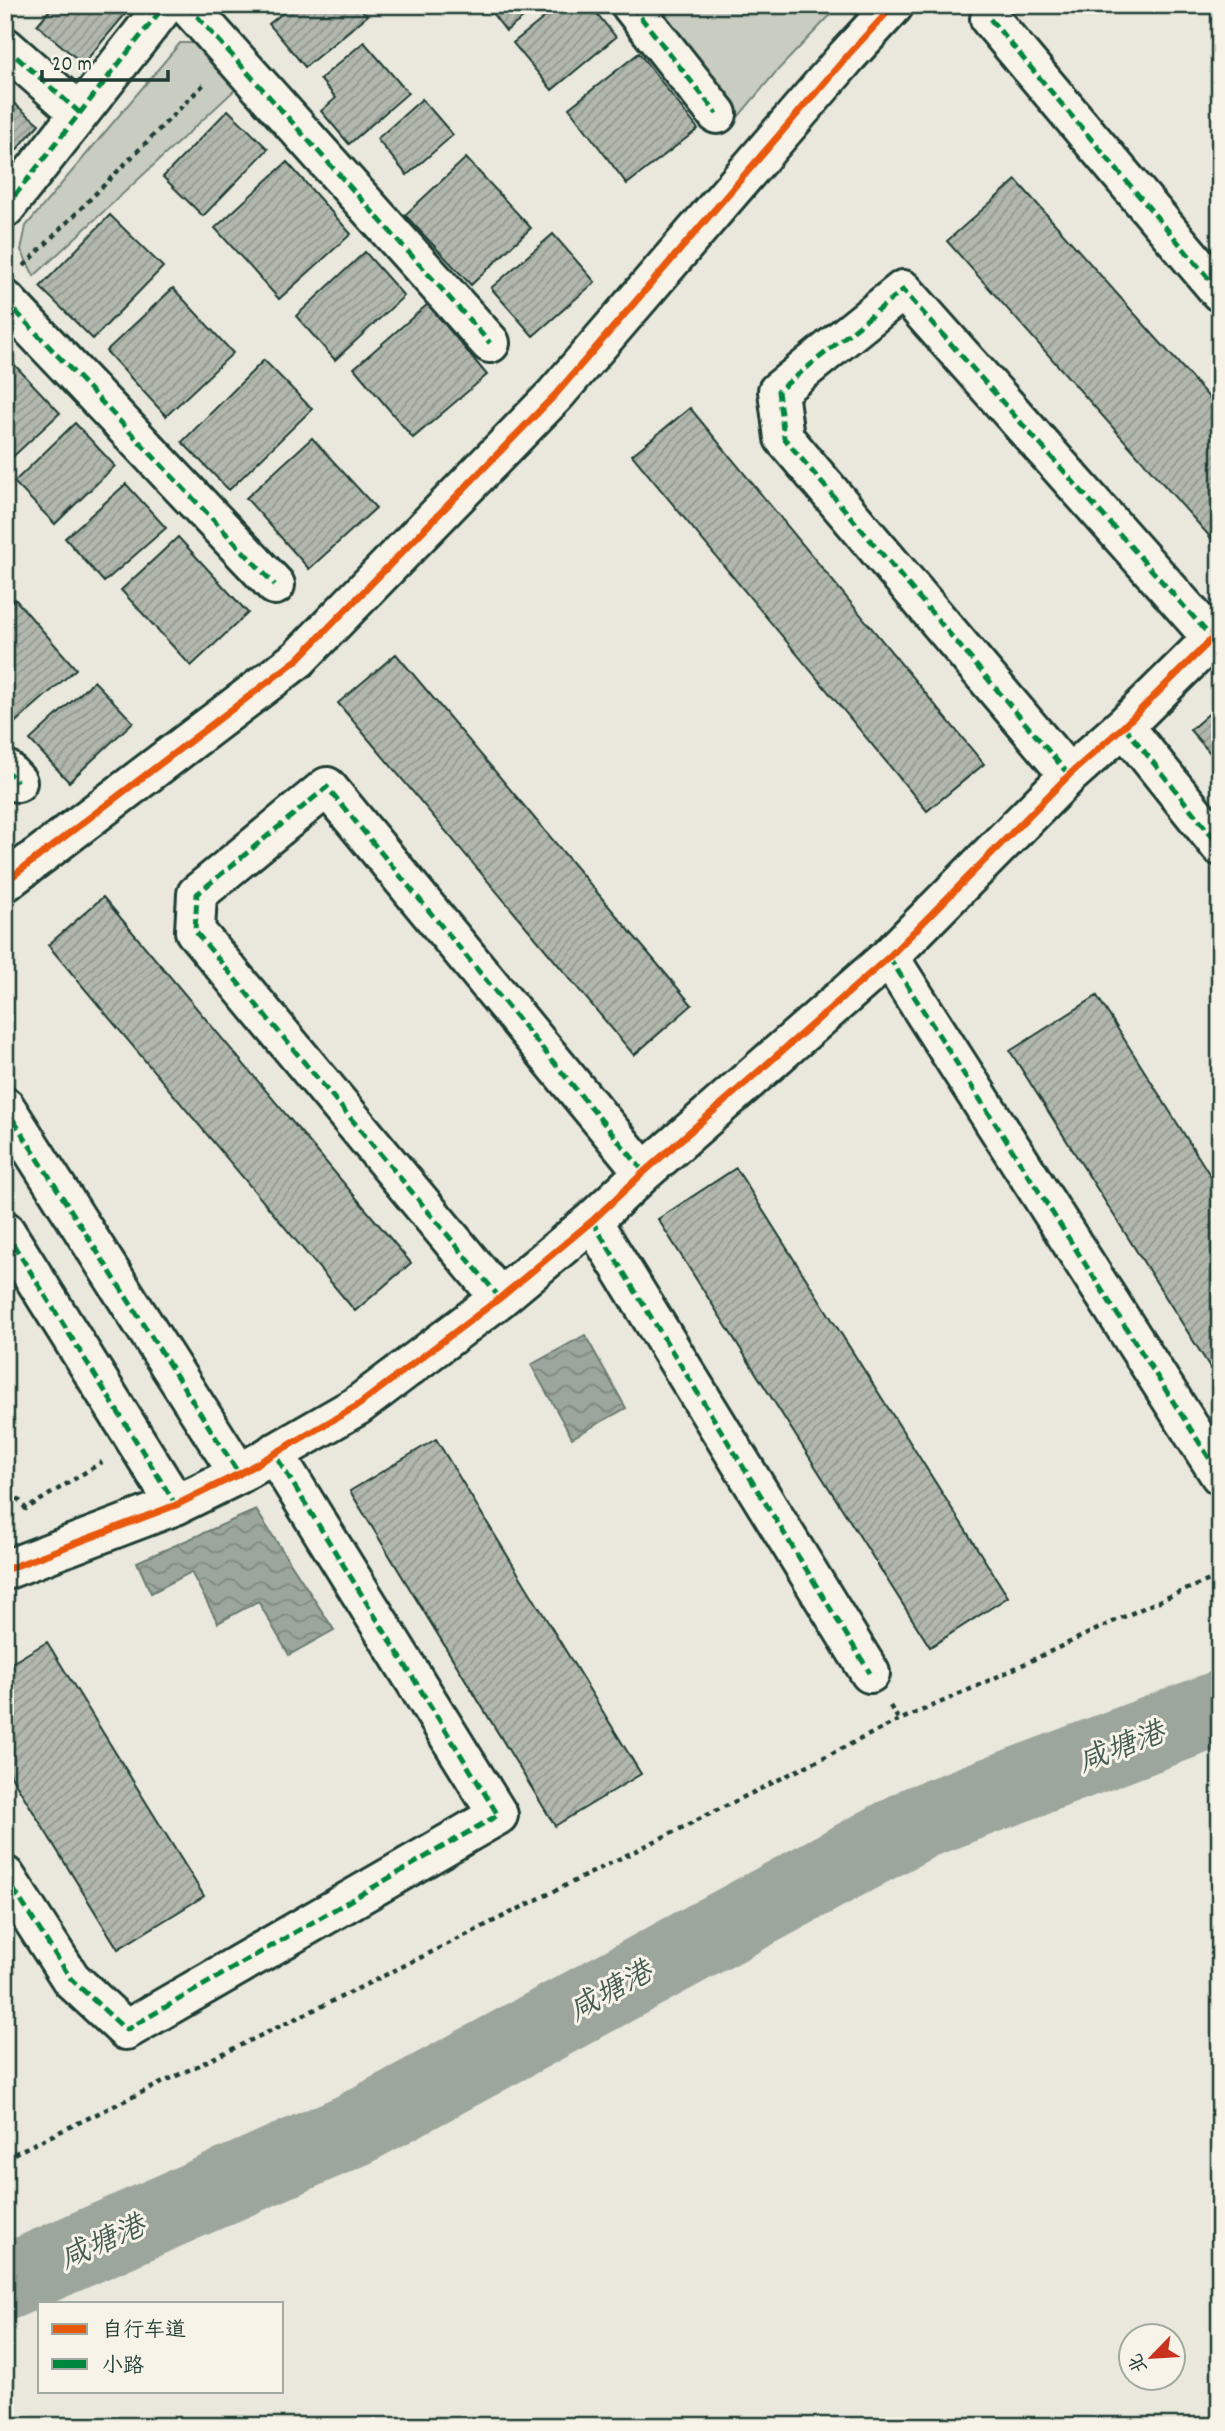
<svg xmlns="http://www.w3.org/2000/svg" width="1225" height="2431" font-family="Dekko,'LXGW WenKai TC',sans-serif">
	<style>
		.park { fill: #c8ccc1; stroke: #74847a; stroke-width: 2 }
		.water { fill: url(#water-waves); stroke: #6a7c72; stroke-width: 2 }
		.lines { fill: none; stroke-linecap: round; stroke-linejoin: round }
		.river { stroke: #9ca69c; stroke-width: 75 }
		.building { fill: url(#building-hatch); stroke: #1f3d34; stroke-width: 2 }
		.minor-casing { stroke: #1f3d34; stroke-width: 44 }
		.path { stroke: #1f3d34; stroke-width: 4.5; stroke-dasharray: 5 5; stroke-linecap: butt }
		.minor { stroke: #f7f3e8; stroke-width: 38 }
		.quiet { stroke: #00873e; stroke-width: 5; stroke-dasharray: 10 5; stroke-linecap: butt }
		.cycleway-casing { stroke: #f7f3e8; stroke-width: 11 }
		.cycleway { stroke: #e8590c; stroke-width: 7 }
		.labels { text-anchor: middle; stroke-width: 6; stroke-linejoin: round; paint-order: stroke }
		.water-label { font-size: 30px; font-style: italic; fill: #445c53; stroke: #f7f3e8 }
	</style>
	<defs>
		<pattern id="water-waves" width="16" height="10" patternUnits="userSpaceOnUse" patternTransform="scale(1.75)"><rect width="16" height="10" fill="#9ca69c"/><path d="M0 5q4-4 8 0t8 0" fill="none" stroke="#7f8880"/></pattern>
		<pattern id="building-hatch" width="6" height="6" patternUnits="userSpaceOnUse" patternTransform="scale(1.75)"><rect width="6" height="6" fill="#b2b8ae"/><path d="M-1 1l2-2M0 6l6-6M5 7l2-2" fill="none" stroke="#90978e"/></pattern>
	</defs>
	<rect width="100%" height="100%" fill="#eae8dd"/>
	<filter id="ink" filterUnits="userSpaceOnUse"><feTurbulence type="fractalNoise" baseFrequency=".0143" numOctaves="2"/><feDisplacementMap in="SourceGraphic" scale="14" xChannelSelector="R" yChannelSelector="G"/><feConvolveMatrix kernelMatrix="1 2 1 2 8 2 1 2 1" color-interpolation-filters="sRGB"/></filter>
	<g filter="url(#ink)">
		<!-- park -->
		<path class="park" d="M657 5H840L775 73 739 116Z
			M180 43H202L238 87 34 276 21 250 26 226Z"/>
		<!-- water -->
		<path class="water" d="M585 1335 626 1408 572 1438 531 1365Z
			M256 1510 334 1630 289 1655 258 1601 218 1623 191 1572 151 1593 137 1562Z"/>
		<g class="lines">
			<!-- river -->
			<path class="river" d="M5 2283 353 2130 920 1822 1220 1708"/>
		</g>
		<!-- building -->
		<path class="building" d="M54 5H133L83 64 37 25Z
			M293 5H358L367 16 305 67 269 24Z
			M486 5H540L506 31Z
			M560 5H590L616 37 552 90 513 43Z
			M364 42 408 93 349 144 321 111 336 98 320 79Z
			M639 53 698 129 627 184 569 108Z
			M5 96 39 124 5 163Z
			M422 99 453 135 407 175 377 139Z
			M228 110 268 149 203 216 163 177Z
			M466 158 531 228 471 285 405 215Z
			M287 162 351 234 279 299 215 228Z
			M1016 180 1220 410V548L947 241Z
			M110 215 163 267 93 339 40 287Z
			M553 234 595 282 533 336 491 288Z
			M365 252 404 296 335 360 296 316Z
			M173 288 233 353 166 416 106 351Z
			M428 304 487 375 413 438 354 368Z
			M10 360 60 413 5 464V365Z
			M264 360 312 409 229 490 182 442Z
			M690 408 984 764 927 811 632 455Z
			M75 423 115 466 55 524 14 482Z
			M312 438 376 508 309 569 246 498Z
			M126 484 166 528 104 582 65 538Z
			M178 537 248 613 191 666 121 590Z
			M15 599 76 669 11 726 5 719V607Z
			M396 654 692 1005 634 1055 338 703Z
			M94 681 133 722 69 782 30 740Z
			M1220 704V764L1190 730Z
			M103 897 411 1263 355 1311 48 945Z
			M1097 996 1220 1191V1383L1010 1051Z
			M736 1168 1008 1597 930 1647 658 1219Z
			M436 1439 641 1774 555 1826 350 1491Z
			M47 1642 204 1896 118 1949 5 1766V1667Z"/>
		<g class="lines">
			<defs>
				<path id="minor" d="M187 5 490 343
					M631 5 717 114
					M990 19 1220 292
					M5 47 80 113
					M5 208 165 5
					M5 300 275 585
					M1124 726 1220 846
					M5 769 17 782
					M1069 775 784 438 778 391 903 290 1212 638
					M5 882 298 659 555 395 848 55 894 5
					M889 957 1220 1475
					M5 1107 239 1474
					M592 1221 870 1673
					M5 1231 176 1505
					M500 1298 195 931 197 894 327 787 644 1172
					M5 1570 176 1505 239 1474 357 1406 500 1298 592 1221 644 1172 889 957 1069 775 1124 726 1220 631
					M5 1876 71 1979 126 2030 498 1815 274 1453"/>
			</defs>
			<!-- minor casing -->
			<use href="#minor" class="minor-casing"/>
			<!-- path -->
			<path class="path" d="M24 266 205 83
				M5 1482 26 1509 102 1462
				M890 1706 899 1720
				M5 2158 341 1997 899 1720C1008 1676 1110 1618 1220 1576"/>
			<!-- minor -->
			<use href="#minor" class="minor"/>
			<!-- quiet -->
			<path class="quiet" d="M187 5 490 343
				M631 5 717 114
				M990 19 1220 292
				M5 47 80 113
				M5 208 165 5
				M5 300 275 585
				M1124 726 1220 846
				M5 769 17 782
				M1069 775 784 438 778 391 903 290 1212 638
				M889 957 1220 1475
				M5 1107 239 1474
				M592 1221 870 1673
				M5 1231 176 1505
				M500 1298 195 931 197 894 327 787 644 1172
				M5 1876 71 1979 126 2030 498 1815 274 1453"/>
			<defs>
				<path id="cycleway" d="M5 882 298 659 555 395 848 55 894 5
					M5 1570 176 1505 239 1474 357 1406 500 1298 592 1221 644 1172 889 957 1069 775 1124 726 1220 631"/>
			</defs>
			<!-- cycleway casing -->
			<use href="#cycleway" class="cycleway-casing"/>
			<!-- cycleway -->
			<use href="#cycleway" class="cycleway"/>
		</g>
	</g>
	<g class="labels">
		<!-- water labels -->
		<g class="water-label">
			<text transform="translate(1121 1746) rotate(-21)" y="10">咸塘港</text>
			<text transform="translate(610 1990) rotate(-29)" y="10">咸塘港</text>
			<text transform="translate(102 2241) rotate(-24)" y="10">咸塘港</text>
		</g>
	</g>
	<!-- margin -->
	<rect width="1225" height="2431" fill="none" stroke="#f7f3e8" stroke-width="28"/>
	<rect x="14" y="14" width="1197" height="2403" fill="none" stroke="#1f3d34" stroke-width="2.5" filter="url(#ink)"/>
	<!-- legend -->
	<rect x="38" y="2302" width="245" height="91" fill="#f7f3e8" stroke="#a1aaa0" stroke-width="2"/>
	<rect x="52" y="2324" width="35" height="10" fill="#e8590c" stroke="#a1aaa0" stroke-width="2"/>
	<text x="102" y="2336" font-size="21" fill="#1f3d34">自行车道</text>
	<rect x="52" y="2359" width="35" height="10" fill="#00873e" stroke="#a1aaa0" stroke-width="2"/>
	<text x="102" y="2372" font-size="21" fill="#1f3d34">小路</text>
	<!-- north arrow -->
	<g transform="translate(1152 2357) rotate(245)"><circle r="33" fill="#f7f3e8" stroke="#a1aaa0" stroke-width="2"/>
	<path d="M0-5L12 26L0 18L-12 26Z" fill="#c8321e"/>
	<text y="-10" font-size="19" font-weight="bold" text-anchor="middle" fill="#1f3d34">北</text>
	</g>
	<!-- scale -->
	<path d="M42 70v10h126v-10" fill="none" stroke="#1f3d34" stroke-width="3.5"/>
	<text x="52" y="70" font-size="21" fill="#1f3d34" stroke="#f7f3e8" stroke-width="5" paint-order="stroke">20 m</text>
</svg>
